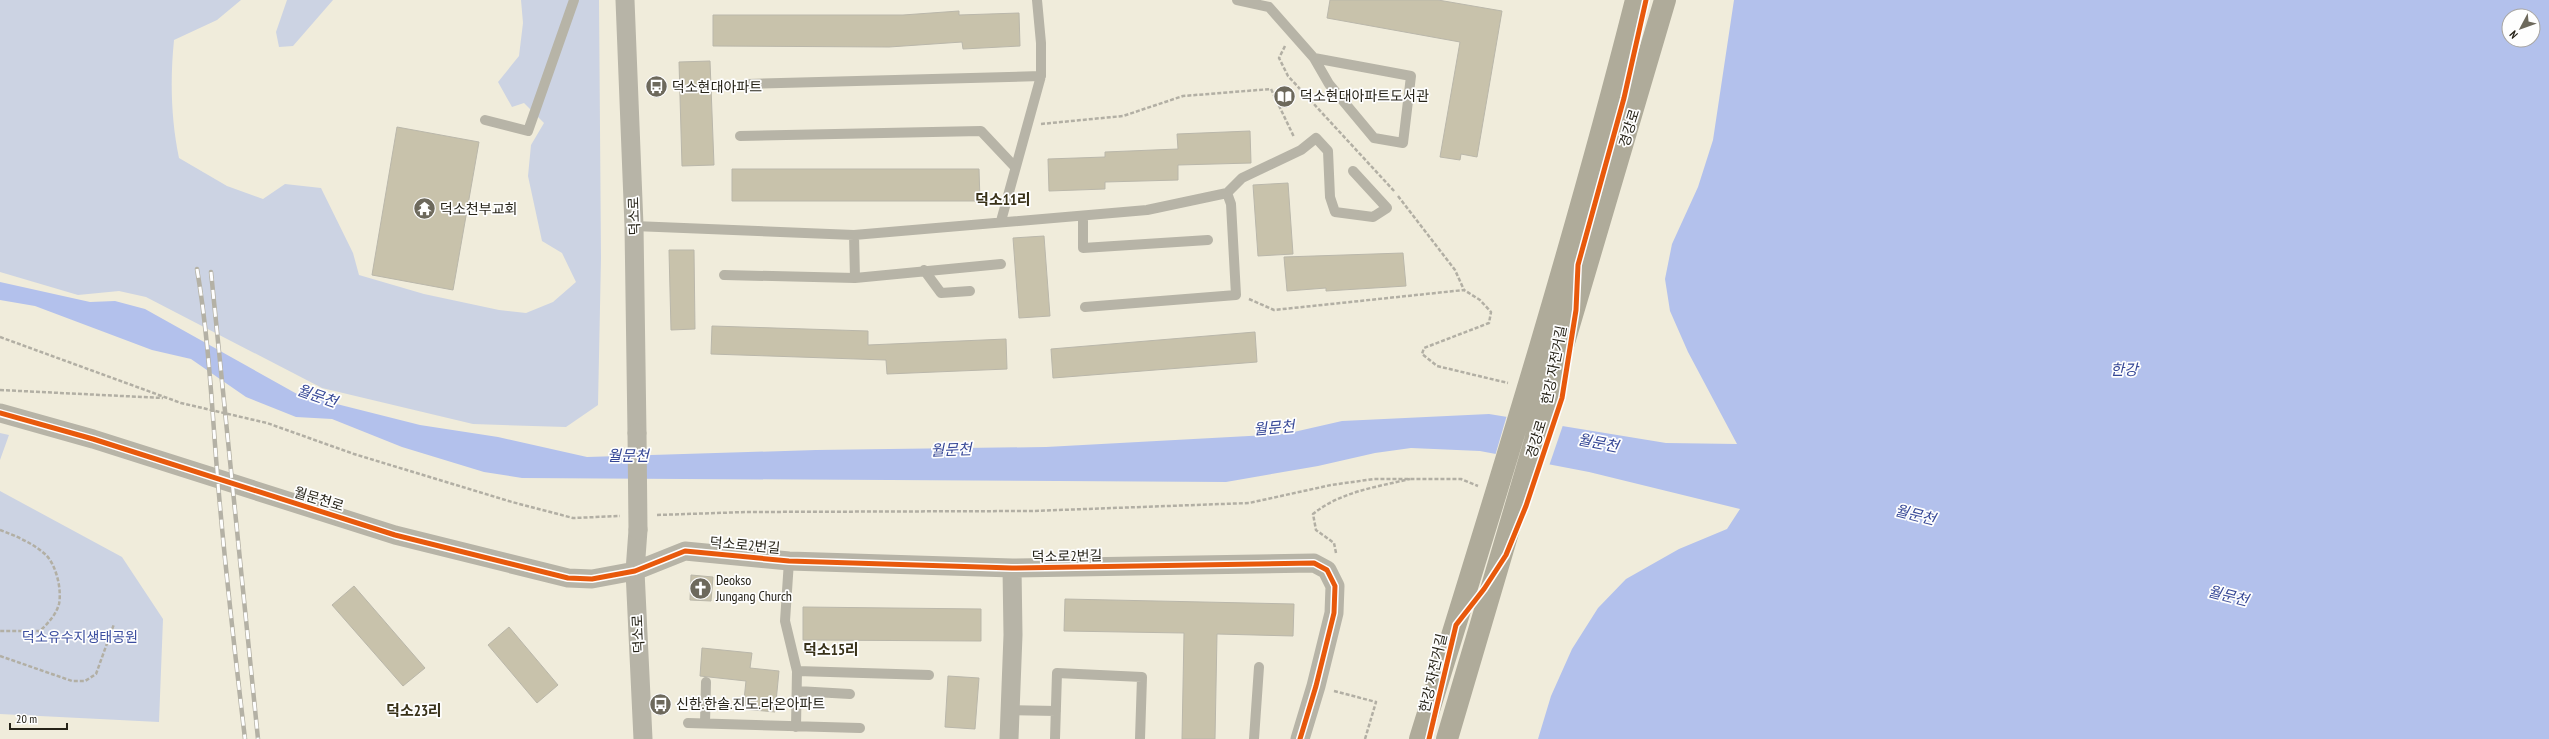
<svg xmlns="http://www.w3.org/2000/svg" width="2549" height="739" font-family="'PT Sans Narrow','Noto Sans KR',sans-serif">
	<style>
		.green { fill: #ccd3e3 }
		.water { fill: #b3c1ec; fill-rule: evenodd }
		.pier { fill: #f0ecdb }
		.building { fill: #c8c2ab; stroke: #bab7aa }
		.lines { fill: none; stroke-linecap: round; stroke-linejoin: round }
		.path { stroke: #b2afa4; stroke-width: 2.5; stroke-dasharray: 4 2; stroke-linecap: butt }
		.service { stroke: #b7b4a7; stroke-width: 10 }
		.minor { stroke: #b7b4a7; stroke-width: 19 }
		.rail-casing { stroke: #b4b1a5; stroke-width: 4.5 }
		.rail { stroke: #fefefe; stroke-width: 3; stroke-dasharray: 9; stroke-linecap: butt }
		.minor-bridge { stroke: #b7b4a7; stroke-width: 19 }
		.primary-bridge { stroke: #afab9a; stroke-width: 22 }
		.cycleway-casing { stroke: #fefefe; stroke-width: 8 }
		.cycleway { stroke: #e8590c; stroke-width: 5 }
		.labels { text-anchor: middle; stroke-width: 3.5; stroke-linejoin: round; paint-order: stroke }
		.poi-label { font-size: 14px; fill: #262318; stroke: #fefefe; text-anchor: start }
		.street-label { font-size: 14px; fill: #262318; stroke: #fefefe }
		.park-label { font-size: 14px; fill: #3b4e9f; stroke: #fefefe }
		.neighbourhood-label { font-size: 15px; font-weight: bold; fill: #383118; stroke: #fefefe }
		.water-label { font-size: 15px; font-style: italic; fill: #354796; stroke: #fefefe }
	</style>
	<rect width="100%" height="100%" fill="#f0ecdb"/>
	<!-- green -->
	<path class="green" d="M0 0H241L217 20 174 40C170 80 171 119 179 158L227 186 263 199 285 184 321 188 353 253 359 275 424 294 499 310 526 313 553 302 576 282 562 253 542 241 528 176 531 145 544 123 524 103 512 107 498 82 519 56 523 23 521 0H599L601 258 598 405 566 427 473 424 322 388 146 297 119 291 78 295 0 272Z
		M287 0H333L293 46 279 47 276 32Z
		M0 433 9 435 0 460Z
		M0 491 122 557 163 619 159 722 0 714Z"/>
	<!-- water -->
	<path class="water" d="M1734 0H2549V739H1538L1551 696 1572 649 1598 608 1626 579 1679 549 1727 529 1740 509 1589 472 1480 451 1411 448 1375 453 1318 466 1226 482 522 478 484 472 402 447 332 419 296 417 246 397 191 359 152 350 35 306 0 300V282L90 302 115 301 145 309 297 394 420 425 498 437 587 457 816 450 1046 447 1285 434 1342 421 1489 414 1666 443 1737 444 1688 352 1670 311 1665 279 1672 244 1698 187 1713 140ZM2509 16H2533V40H2509Z"/>
	<!-- pier -->
	<path class="pier" d="M1507 415 1563 425 1549 466 1495 456Z"/>
	<!-- building -->
	<path class="building" d="M1330 0H1438L1502 11 1477 157 1461 154 1460 160 1440 157 1460 42 1327 18Z
		M959 11V15L1019 13 1020 46 963 49 962 42 889 47 713 46V15H903Z
		M710 61 714 165 682 166 679 62Z
		M397 127 479 142 453 290 372 275Z
		M1250 131 1251 163 1178 165V180L1105 182V189L1049 191 1048 159 1105 157V152L1178 149 1177 134Z
		M732 169H979L980 201H732Z
		M1288 183 1293 254 1258 256 1253 185Z
		M1044 236 1050 316 1019 318 1013 238Z
		M669 250H694L695 329 671 330Z
		M1403 253 1406 286 1326 291V288L1287 291 1284 257Z
		M712 326 868 331V345L1006 339 1007 369 887 374 886 360 711 354Z
		M1255 332 1257 362 1053 378 1051 349Z
		M691 575 713 577 711 601 690 600Z
		M354 586 425 668 403 686 332 605Z
		M1065 599 1294 604 1293 636 1217 634 1215 739H1182L1184 633 1064 631Z
		M803 607 981 609V641L803 640Z
		M509 627 558 685 537 703 488 645Z
		M702 648 752 653 750 668 779 671 775 712 743 709 746 681 700 676Z
		M948 676 979 678 975 729 945 727Z"/>
	<g class="lines">
		<!-- path -->
		<path class="path" d="M1285 46 1279 58 1288 76 1395 192
			M1041 124 1123 116 1183 96 1271 89 1294 137
			M1398 196 1455 270 1464 290
			M1249 299 1274 310 1464 290 1480 300 1491 312 1489 323 1424 348 1422 354 1437 366 1508 383
			M0 337 181 403 267 423 354 454 512 502 573 518 620 516
			M0 390 163 398
			M657 515 746 512 1032 511 1249 503 1331 485 1374 479H1461L1478 486
			M0 530C16 536 33 543 46 555 56 565 62 589 59 604 56 615 48 623 40 631H0
			M1336 553 1334 543 1316 530 1313 514C1340 492 1376 487 1410 479
			M0 656 72 681H85L96 674 114 624
			M1334 691 1376 702 1365 739"/>
		<!-- service -->
		<path class="service" d="M1037 0 1041 43V76
			M1237 0 1269 7 1314 58 1329 84 1374 138 1403 143 1411 76 1314 58
			M748 84 1041 76 1001 221
			M485 120 528 131 574 0
			M740 136 981 131 1015 167
			M1083 216V248L1208 240
			M634 226 854 235 1147 210 1227 193 1242 178 1301 150 1316 138 1328 151 1330 197 1335 212 1373 217 1387 208 1353 171
			M924 270 941 293 970 291
			M724 275 855 278 854 235
			M855 278 1001 264
			M1085 307 1236 295 1231 204 1227 193
			M789 561 785 621 797 671 796 727
			M797 671 929 675
			M797 691 850 694
			M1010 710 1056 711
			M688 723 860 728
			M705 723 706 682
			M1055 739 1057 673 1142 677 1140 739
			M1254 739 1259 667"/>
		<!-- minor -->
		<path class="minor" d="M625 0 634 226 637 433
			M0 413 93 439 395 535 568 578 592 579 635 571 685 551 789 561 1012 568 1314 563 1327 570 1335 586 1334 613 1316 686 1300 739
			M638 530 635 571 643 739
			M1009 739 1013 635 1012 568"/>
		<defs>
			<path id="rail" d="M197 269C209 339 212 411 218 483 225 568 235 654 245 739
				M211 272 258 739"/>
		</defs>
		<!-- rail casing -->
		<use href="#rail" class="rail-casing"/>
		<!-- rail -->
		<use href="#rail" class="rail"/>
		<!-- minor-bridge -->
		<path class="minor-bridge" d="M637 433 638 530"/>
		<!-- primary-bridge -->
		<path class="primary-bridge" d="M1420 739C1496 494 1573 249 1636 0
			M1447 739 1665 0"/>
		<defs>
			<path id="cycleway" d="M0 413 93 439 395 535 568 578 592 579 635 571 685 551 789 561 1012 568 1314 563 1327 570 1335 586 1334 613 1316 686 1300 739
				M1429 739 1456 625 1484 589 1506 555 1526 506 1562 398 1576 310 1578 265 1624 98 1646 0"/>
		</defs>
		<!-- cycleway casing -->
		<use href="#cycleway" class="cycleway-casing"/>
		<!-- cycleway -->
		<use href="#cycleway" class="cycleway"/>
	</g>
	<!-- icons -->
	<defs>
		<symbol id="bus-disc" viewBox="-11 -11 22 22"><circle r="9.5" fill="#6d695c" stroke="#fefefe"/><path d="M-5-6H5V4H4V6H2V4H-2V6H-4V4H-5ZM-3.5-4V0h7V-4ZM-3.5 1.2v1.5H-2V1.2ZM2 1.2v1.5H3.5V1.2Z" fill="#fff"/></symbol>
		<symbol id="library-disc" viewBox="-11 -11 22 22"><circle r="9.5" fill="#6d695c" stroke="#fefefe"/><path d="M-6-4Q-3-5.5-.7-3.5V5Q-3 3-6 4ZM6-4Q3-5.5 .7-3.5V5Q3 3 6 4Z" fill="#fff"/></symbol>
		<symbol id="temple-disc" viewBox="-11 -11 22 22"><circle r="9.5" fill="#6d695c" stroke="#fefefe"/><path d="M0-6L5-2H3V0L6.5 2.5H4V6H1.5V3h-3V6H-4V2.5H-6.5L-3 0V-2H-5Z" fill="#fff"/></symbol>
		<symbol id="church-disc" viewBox="-11 -11 22 22"><circle r="9.5" fill="#6d695c" stroke="#fefefe"/><path d="M-1.2-6h2.4v3.5h3.3v2.4h-3.3V6h-2.4V-.1h-3.3v-2.4h3.3Z" fill="#fff"/></symbol>
	</defs>
	<g fill-rule="evenodd">
		<use href="#bus-disc" x="644" y="74" width="25" height="25"/>
		<use href="#library-disc" x="1272" y="84" width="25" height="25"/>
		<use href="#temple-disc" x="412" y="196" width="25" height="25"/>
		<use href="#church-disc" x="688" y="576" width="25" height="25"/>
		<use href="#bus-disc" x="648" y="692" width="25" height="25"/>
	</g>
	<g class="labels">
		<!-- poi labels -->
		<g class="poi-label">
			<text x="672" y="92">덕소현대아파트</text>
			<text x="1300" y="101">덕소현대아파트도서관</text>
			<text x="440" y="214">덕소천부교회</text>
			<text x="716" y="585">Deokso<tspan x="716" dy="16">Jungang Church</tspan></text>
			<text x="676" y="709">신한.한솔.진도.라온아파트</text>
		</g>
		<!-- street labels -->
		<g class="street-label">
			<text transform="translate(1629 128) rotate(-73)" y="5">경강로</text>
			<text transform="translate(634 216) rotate(-92)" y="5">덕소로</text>
			<text transform="translate(1554 365) rotate(-79)" y="5">한강 자전거길</text>
			<text transform="translate(1536 439) rotate(-73)" y="5">경강로</text>
			<text transform="translate(319 499) rotate(17)" y="5">월문천로</text>
			<text transform="translate(745 545) rotate(5)" y="5">덕소로2번길</text>
			<text transform="translate(1067 556) rotate(-1)" y="5">덕소로2번길</text>
			<text transform="translate(638 634) rotate(-93)" y="5">덕소로</text>
			<text transform="translate(1433 673) rotate(-77)" y="5">한강 자전거길</text>
		</g>
		<!-- park labels -->
		<g class="park-label">
			<text x="80" y="642">덕소유수지생태공원</text>
		</g>
		<!-- neighbourhood labels -->
		<g class="neighbourhood-label">
			<text x="1003" y="205">덕소11리</text>
			<text x="831" y="655">덕소15리</text>
			<text x="414" y="716">덕소23리</text>
		</g>
		<!-- water labels -->
		<g class="water-label">
			<text x="2124" y="375">한강</text>
			<text transform="translate(317 396) rotate(19)" y="5">월문천</text>
			<text transform="translate(1274 428) rotate(-5)" y="5">월문천</text>
			<text transform="translate(1598 443) rotate(11)" y="5">월문천</text>
			<text transform="translate(951 450) rotate(-2)" y="5">월문천</text>
			<text x="628" y="461">월문천</text>
			<text transform="translate(1915 515) rotate(14)" y="5">월문천</text>
			<text transform="translate(2228 596) rotate(14)" y="5">월문천</text>
		</g>
	</g>
	<!-- north arrow -->
	<g transform="translate(2521 28) rotate(229)"><circle r="19" fill="#fefefe" stroke="#a8a6a2"/>
	<path d="M0-3L7 15L0 10L-7 15Z" fill="#6d695c"/>
	<text y="-6" font-size="11" font-weight="bold" text-anchor="middle" fill="#262318">N</text>
	</g>
	<!-- scale -->
	<path d="M10 723v6h57v-6" fill="none" stroke="#262318" stroke-width="2"/>
	<text x="16" y="723" font-size="12" fill="#262318" stroke="#fefefe" stroke-width="3" paint-order="stroke">20 m</text>
</svg>
